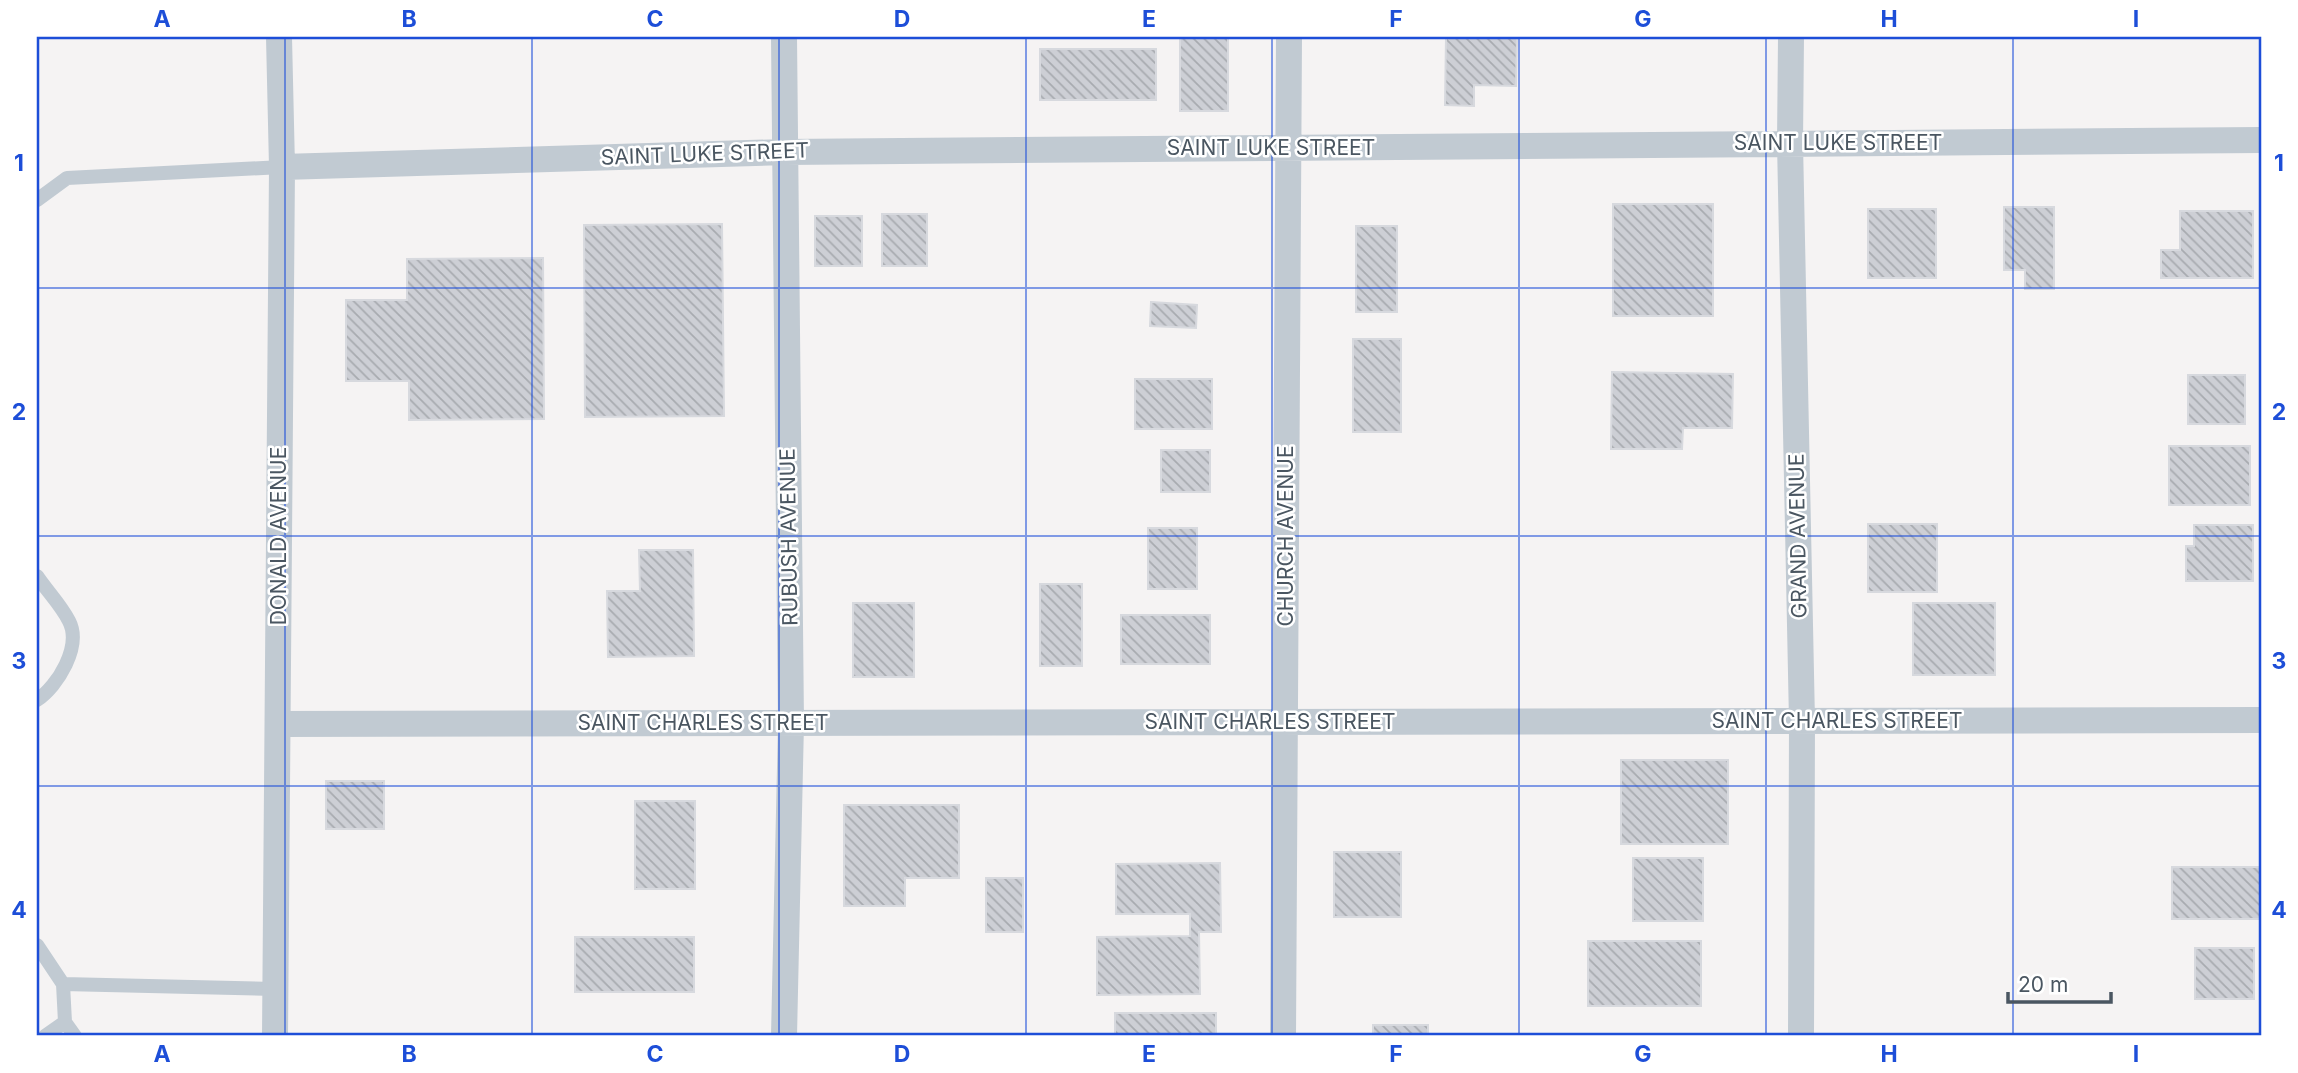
<svg xmlns="http://www.w3.org/2000/svg" width="2298" height="1073" font-family="Inter,sans-serif">
	<style>
		.building { fill: url(#building-back-hatch); stroke: #d7d9de; stroke-width: 2 }
		.lines { fill: none; stroke-linecap: round; stroke-linejoin: round }
		.lane { stroke: #c1cad2; stroke-width: 14 }
		.street { stroke: #c1cad2; stroke-width: 26 }
		.grid { fill: none; stroke: #1d4ed8; stroke-width: 2; stroke-opacity: 0.55 }
		.labels { text-anchor: middle; stroke-width: 5; stroke-linejoin: round; paint-order: stroke }
		.street-label { font-size: 21px; fill: #4a5661; stroke: #fff }
		.neatline { fill: none; stroke: #1d4ed8; stroke-width: 2.5 }
		.grid-label { font-size: 23px; text-anchor: middle; font-weight: bold; fill: #1d4ed8 }
	</style>
	<defs>
		<pattern id="building-back-hatch" width="6" height="6" patternUnits="userSpaceOnUse" patternTransform="scale(1.75)"><rect width="6" height="6" fill="#cdcfd5"/><path d="M-1 5l2 2M0 0l6 6M5-1l2 2" fill="none" stroke="#a8abb0"/></pattern>
	</defs>
	<rect width="100%" height="100%" fill="#f5f3f3"/>
	<!-- building -->
	<path class="building" d="M1180 37H1228V111H1180Z
		M1446 37H1517L1516 86 1474 85V106L1445 105Z
		M1040 49H1156V100H1040Z
		M1613 204H1713V316H1613Z
		M2004 207H2054V289H2025V270H2004Z
		M1868 209H1936V278H1868Z
		M2180 211H2253V278H2161V250H2180Z
		M882 214H927V266H882Z
		M815 216H862V266H815Z
		M722 224 724 416 585 417 584 225Z
		M1356 226H1397V312H1356Z
		M543 258 544 419 409 420V381H346V300H407V259Z
		M1151 302 1197 305 1196 328 1150 326Z
		M1353 339H1401V432H1353Z
		M1612 372 1733 374 1732 428H1683L1682 449H1611Z
		M2188 375H2245V424H2188Z
		M1135 379H1212V429H1135Z
		M2169 446H2250V505H2169Z
		M1161 450H1210V492H1161Z
		M1868 524H1937V592H1868Z
		M2194 525H2253V581H2186V546H2194Z
		M1148 528H1197V589H1148Z
		M639 550H693L694 656 608 657 607 591H640Z
		M1040 584H1082V666H1040Z
		M853 603H914V677H853Z
		M1913 603H1995V675H1913Z
		M1121 615H1210V664H1121Z
		M1621 760H1728V844H1621Z
		M326 781H384V829H326Z
		M635 801H695V889H635Z
		M844 805H959V878H905V906H844Z
		M1334 852H1401V917H1334Z
		M1633 858H1703V921H1633Z
		M1220 863 1221 932H1199L1200 994 1097 995V937L1190 936V914H1116V864Z
		M2172 867H2261V919H2172Z
		M986 878H1023V932H986Z
		M575 937H694V992H575Z
		M1588 941H1701V1006H1588Z
		M2195 948H2254V999H2195Z
		M1115 1013H1216V1036H1115Z
		M1373 1025H1428V1036H1373Z"/>
	<g class="lines">
		<!-- lane -->
		<path class="lane" d="M37 200 67 178 282 167
			M37 576C47 591 61 605 69 621 82 646 58 686 37 700
			M37 945 63 984 65 1022 45 1036
			M63 984 275 989
			M65 1022 75 1036"/>
		<!-- street -->
		<path class="street" d="M784 37 791 723 784 1036
			M1791 37 1790 143 1802 721 1801 1036
			M282 167 785 152 2261 140
			M278 724 2261 720
			M275 1036 282 167 279 37
			M1283 1036 1289 37"/>
	</g>
	<!-- grid -->
	<path class="grid" d="M285 37V1036M532 37V1036M779 37V1036M1026 37V1036M1272 37V1036M1519 37V1036M1766 37V1036M2013 37V1036M37 288H2261M37 536H2261M37 786H2261"/>
	<g class="labels">
		<!-- street labels -->
		<g class="street-label">
			<text x="1838" y="150">SAINT LUKE STREET</text>
			<text x="1271" y="155">SAINT LUKE STREET</text>
			<text transform="translate(705 154) rotate(-2)" y="7">SAINT LUKE STREET</text>
			<text transform="translate(279 536) rotate(-90)" y="7">DONALD AVENUE</text>
			<text transform="translate(1286 536) rotate(-90)" y="7">CHURCH AVENUE</text>
			<text transform="translate(1798 536) rotate(-91)" y="7">GRAND AVENUE</text>
			<text transform="translate(789 537) rotate(-91)" y="7">RUBUSH AVENUE</text>
			<text x="1837" y="728">SAINT CHARLES STREET</text>
			<text x="1270" y="729">SAINT CHARLES STREET</text>
			<text x="703" y="730">SAINT CHARLES STREET</text>
		</g>
	</g>
	<!-- border -->
	<rect width="2298" height="1073" fill="none" stroke="#ffffff" stroke-width="77"/>
	<!-- scale -->
	<path d="M2008 992v10h103v-10" fill="none" stroke="#4a5661" stroke-width="3.5"/>
	<text x="2018" y="992" font-size="21" fill="#4a5661" stroke="#ffffff" stroke-width="5" paint-order="stroke">20 m</text>
	<rect x="38" y="38" width="2222" height="996" class="neatline"/>
	<g class="grid-label">
		<text x="162" y="27">A</text>
		<text x="409" y="27">B</text>
		<text x="655" y="27">C</text>
		<text x="902" y="27">D</text>
		<text x="1149" y="27">E</text>
		<text x="1396" y="27">F</text>
		<text x="1643" y="27">G</text>
		<text x="1889" y="27">H</text>
		<text x="2136" y="27">I</text>
		<text x="19" y="171">1</text>
		<text x="2279" y="171">1</text>
		<text x="19" y="420">2</text>
		<text x="2279" y="420">2</text>
		<text x="19" y="669">3</text>
		<text x="2279" y="669">3</text>
		<text x="19" y="918">4</text>
		<text x="2279" y="918">4</text>
		<text x="162" y="1062">A</text>
		<text x="409" y="1062">B</text>
		<text x="655" y="1062">C</text>
		<text x="902" y="1062">D</text>
		<text x="1149" y="1062">E</text>
		<text x="1396" y="1062">F</text>
		<text x="1643" y="1062">G</text>
		<text x="1889" y="1062">H</text>
		<text x="2136" y="1062">I</text>
	</g>
</svg>
